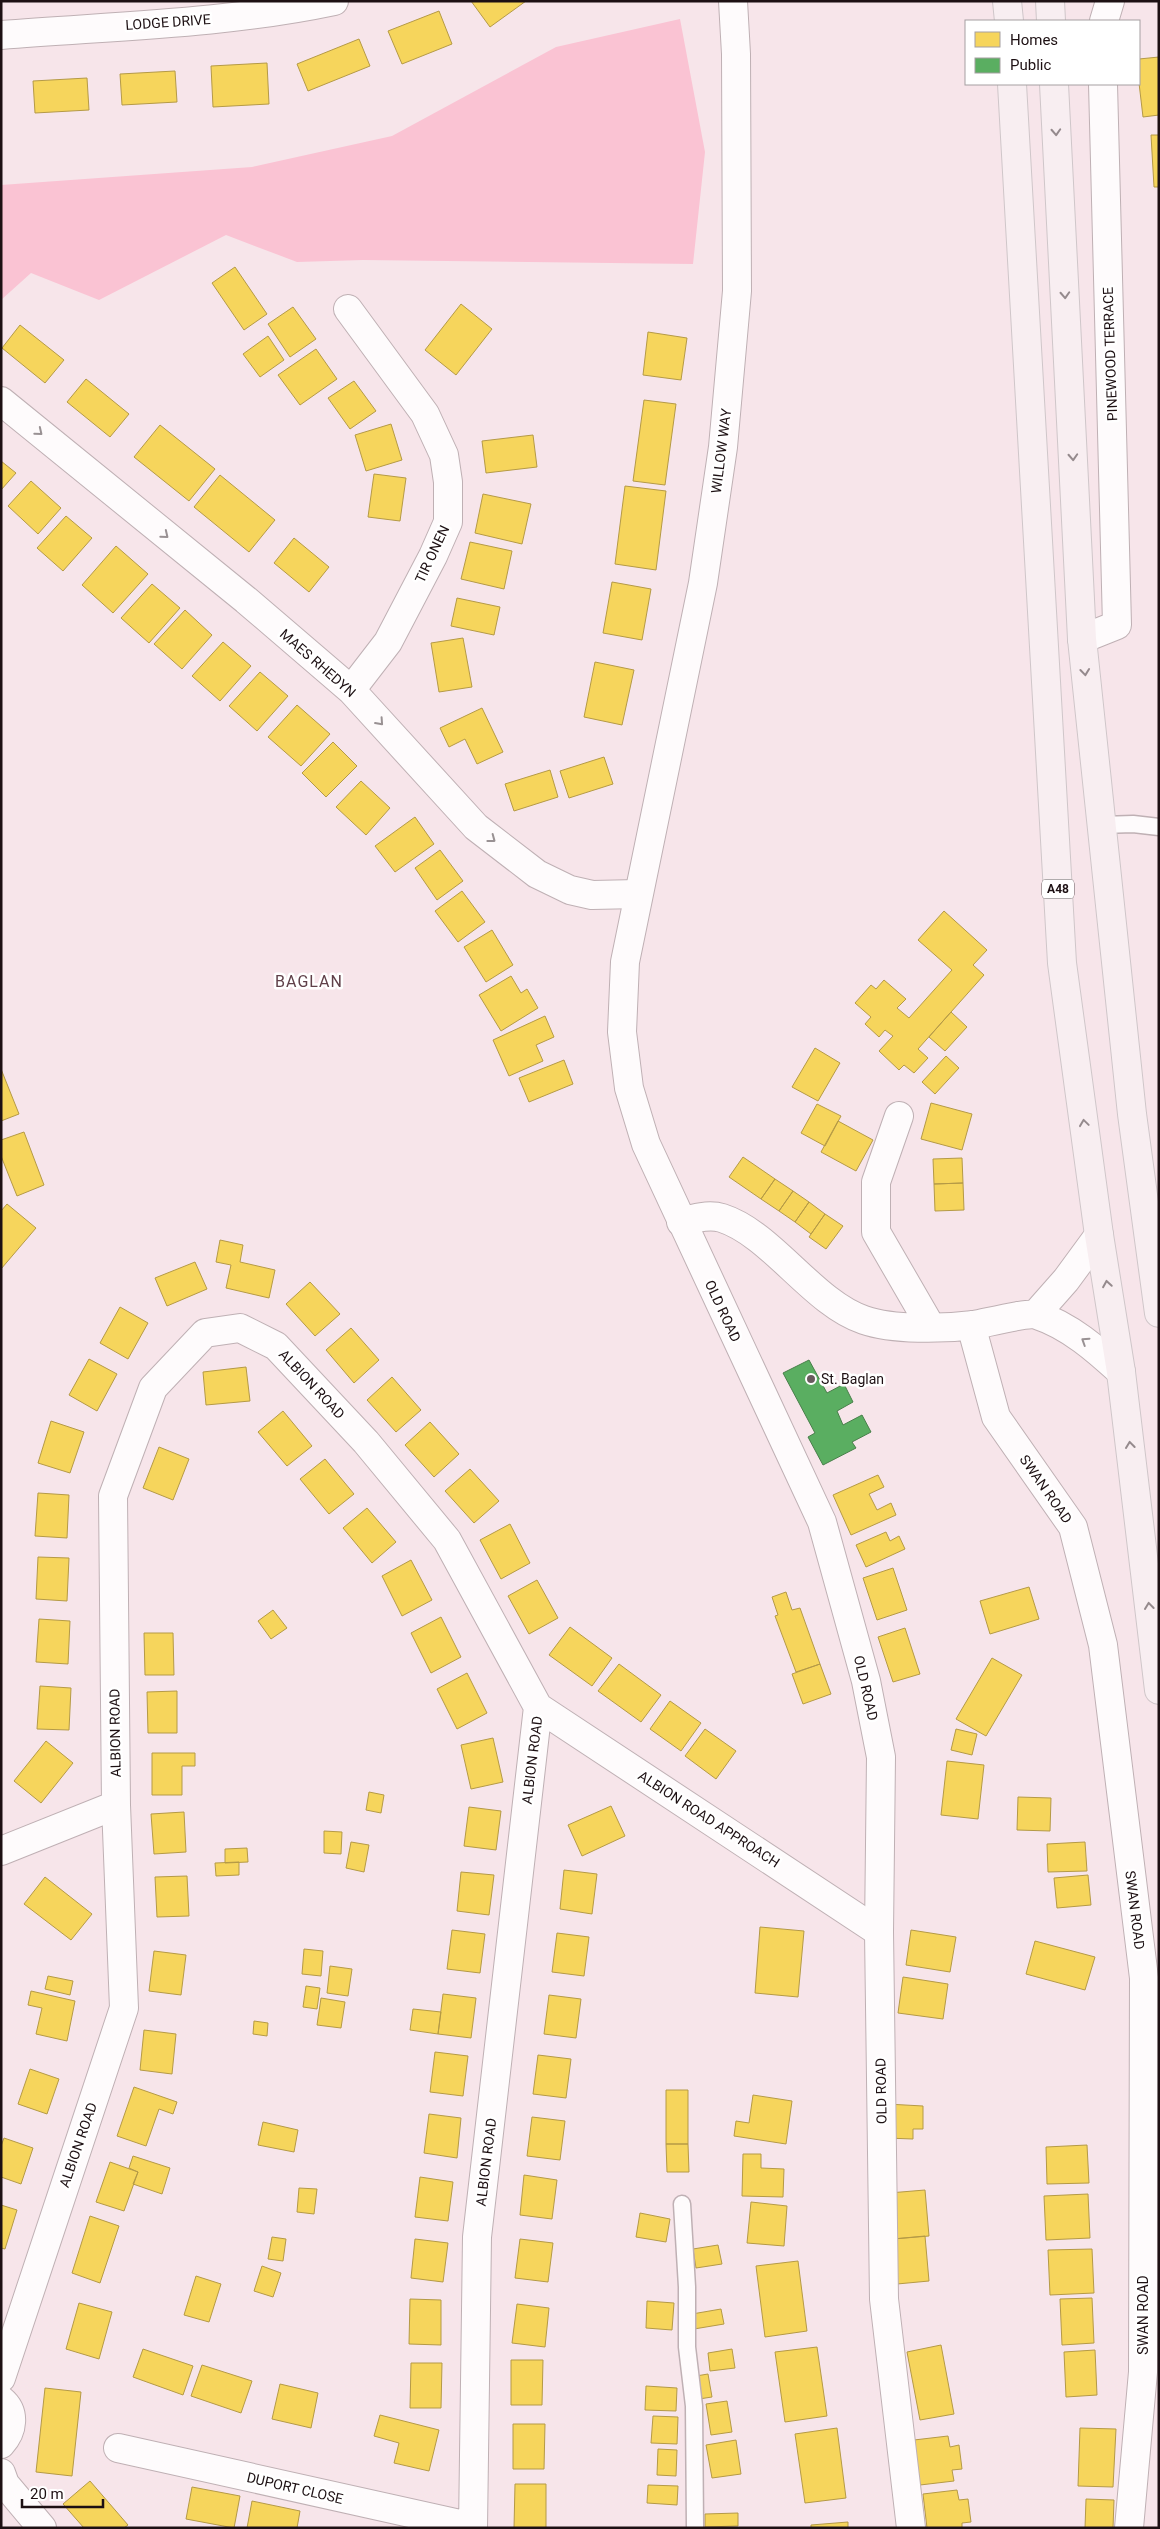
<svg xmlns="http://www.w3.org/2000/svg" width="1160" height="2529" font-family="Roboto,sans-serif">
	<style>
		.green { fill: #fac3d3 }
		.homes { fill: #f6d55c; stroke: #b59a46 }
		.public { fill: #5aae61; stroke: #487f4a }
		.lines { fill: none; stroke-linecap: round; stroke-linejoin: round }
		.lane-casing { stroke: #bfb0b4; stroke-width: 19 }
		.street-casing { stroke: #bfb0b4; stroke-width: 30 }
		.secondary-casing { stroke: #bfb0b4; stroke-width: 30 }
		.primary-casing { stroke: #cfc6c9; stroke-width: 30 }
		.lane { stroke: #fefbfc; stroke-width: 16 }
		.street { stroke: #fefbfc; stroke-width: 28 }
		.secondary { stroke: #fefbfc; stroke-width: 28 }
		.primary { stroke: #f8eef1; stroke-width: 28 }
		.oneway { stroke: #958a8d }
		.oneway2 { stroke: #999193 }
		.poi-dot { fill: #695b5e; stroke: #fff; stroke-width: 2 }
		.labels { text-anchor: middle; stroke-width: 5; stroke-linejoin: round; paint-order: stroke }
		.shield { fill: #fff; stroke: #61585a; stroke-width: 1 }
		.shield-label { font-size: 12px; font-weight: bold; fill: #1d1013 }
		.street-label { font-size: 14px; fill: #1d1013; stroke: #fff }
		.poi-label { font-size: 14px; fill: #1d1013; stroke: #fff; text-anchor: start }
		.quarter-label { font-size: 16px; letter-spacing: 1px; fill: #604049; stroke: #fff }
	</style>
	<rect width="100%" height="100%" fill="#f7e5ea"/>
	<!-- green -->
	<path class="green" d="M680 19 705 152 693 264 363 260 297 262 226 235 99 300 31 273 1 300V185L252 167 392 136 556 47Z"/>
	<!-- homes -->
	<path class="homes" d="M471 1H526L490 27Z
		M439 11 452 44 402 64 388 31Z
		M359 39 370 66 308 91 297 64Z
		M1159 57V115L1143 117 1139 83V59Z
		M267 63 269 104 213 107 211 66Z
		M175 71 177 102 122 105 120 74Z
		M87 78 89 110 35 113 33 81Z
		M1151 135H1159V187H1154Z
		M235 267 267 314 244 330 212 283Z
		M461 304 492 329 456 375 425 350Z
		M293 307 316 339 290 357 268 324Z
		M20 325 64 360 45 383 2 348Z
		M648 332 687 338 681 380 643 375Z
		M268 336 284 360 260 377 243 354Z
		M316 349 337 379 300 405 278 375Z
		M86 379 129 414 110 437 67 402Z
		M354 381 376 411 350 429 328 398Z
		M644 400 676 404 665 485 633 481Z
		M391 424 402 460 366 471 355 435Z
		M160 425 215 469 189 501 134 457Z
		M533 435 537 467 486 473 482 441Z
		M1 461 16 473 1 490Z
		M374 474 406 478 400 521 368 517Z
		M220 475 275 520 249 552 194 507Z
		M31 481 61 508 38 534 8 506Z
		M625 486 666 491 656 570 615 564Z
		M483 494 531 504 522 544 475 533Z
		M66 516 92 538 63 571 37 548Z
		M294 538 329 567 309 592 274 563Z
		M470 542 512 551 504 589 461 579Z
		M116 546 148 574 113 613 82 585Z
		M612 582 651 589 642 640 603 633Z
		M152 584 180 608 149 643 121 618Z
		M457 598 500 607 494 635 451 626Z
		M185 610 212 635 182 669 154 644Z
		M463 638 472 687 439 692 431 643Z
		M223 642 251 666 220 701 192 676Z
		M595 662 634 670 622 725 584 717Z
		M260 672 288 696 257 731 229 706Z
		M297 705 330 734 301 766 268 737Z
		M482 708 503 752 477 764 465 739 449 747 440 728Z
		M333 742 357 766 326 797 302 773Z
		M604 757 613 784 569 798 560 771Z
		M550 770 558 797 514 811 505 784Z
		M361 781 390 808 366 835 336 807Z
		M415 817 434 844 395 872 375 846Z
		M440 850 463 881 437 900 415 868Z
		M462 891 485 922 458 942 435 911Z
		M944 911 987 950 973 965 984 975 918 1049 928 1058 914 1073 904 1065 899 1070 879 1051 893 1036 885 1030 879 1037 865 1024 871 1017 855 1003 871 985 876 989 884 980 906 999 897 1008 909 1018 952 970 918 940Z
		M492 930 513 965 486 982 464 947Z
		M511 976 521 993 527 989 538 1008 501 1031 479 995Z
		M951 1012 967 1027 945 1051 929 1037Z
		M545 1016 554 1037 536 1045 543 1061 509 1076 493 1040Z
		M815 1048 840 1063 818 1101 792 1087Z
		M946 1056 959 1068 935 1094 922 1082Z
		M564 1060 573 1084 529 1102 519 1078Z
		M1 1069 19 1114 1 1121Z
		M931 1103 972 1114 962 1150 921 1139Z
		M817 1104 841 1116 825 1146 801 1133Z
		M838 1121 873 1140 856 1171 821 1152Z
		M24 1132 44 1185 17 1196 1 1156V1140Z
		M743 1157 775 1179 761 1199 729 1177Z
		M962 1158 963 1183 934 1184 933 1159Z
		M775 1179 793 1191 779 1211 761 1199Z
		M963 1183 964 1210 935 1211 934 1184Z
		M793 1191 809 1202 795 1222 779 1211Z
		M809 1202 825 1214 811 1234 795 1222Z
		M7 1204 36 1228 1 1269V1211Z
		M825 1214 843 1226 826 1249 809 1237Z
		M220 1240 243 1245 240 1262 275 1270 269 1298 226 1288 231 1265 216 1262Z
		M195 1262 207 1289 167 1306 155 1278Z
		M310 1282 340 1314 315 1336 286 1304Z
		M120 1307 148 1323 128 1359 100 1343Z
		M351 1328 379 1360 354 1383 326 1350Z
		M89 1359 117 1374 97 1411 69 1395Z
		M246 1367 250 1401 206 1405 203 1372Z
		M392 1377 421 1410 396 1432 367 1400Z
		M283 1411 312 1446 287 1466 258 1432Z
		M51 1421 84 1432 70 1473 38 1463Z
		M430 1422 459 1454 434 1477 405 1445Z
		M159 1447 189 1459 173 1500 143 1488Z
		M325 1459 354 1494 329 1514 300 1479Z
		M470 1469 499 1501 474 1523 445 1491Z
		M878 1475 884 1487 869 1494 877 1510 891 1503 896 1515 851 1535 833 1495Z
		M38 1493 69 1495 67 1538 35 1536Z
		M367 1508 396 1542 372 1563 343 1528Z
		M510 1524 530 1563 501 1579 480 1540Z
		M886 1532 890 1541 899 1536 905 1549 866 1567 856 1545Z
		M38 1557 69 1558 67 1601 36 1599Z
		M411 1560 432 1600 402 1616 382 1576Z
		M893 1568 907 1610 877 1620 863 1578Z
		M537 1580 558 1618 529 1634 508 1596Z
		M1029 1587 1039 1619 990 1634 980 1601Z
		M786 1592 792 1610 800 1608 820 1664 796 1672 775 1616 778 1615 772 1597Z
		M273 1610 287 1628 271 1639 258 1621Z
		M441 1617 461 1657 431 1673 411 1633Z
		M39 1619 70 1621 68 1664 36 1662Z
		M570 1627 612 1658 592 1686 549 1655Z
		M905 1628 920 1674 893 1682 878 1637Z
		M144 1633H173L174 1675H145Z
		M992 1658 1022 1675 986 1736 956 1719Z
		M619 1664 661 1695 641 1722 598 1691Z
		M820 1664 831 1694 803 1704 792 1674Z
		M467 1673 487 1713 457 1729 437 1689Z
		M40 1686 71 1688 69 1730 37 1729Z
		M177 1691V1733H148L147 1692Z
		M670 1701 701 1723 681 1751 650 1729Z
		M705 1729 736 1751 716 1779 685 1756Z
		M956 1729 977 1734 972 1755 951 1750Z
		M493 1738 503 1782 471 1789 461 1745Z
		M46 1741 73 1763 41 1803 14 1781Z
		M152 1753H195V1766H182V1795H152Z
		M947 1761 984 1765 978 1819 941 1815Z
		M369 1792 384 1795 381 1813 366 1810Z
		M1018 1797 1051 1798 1050 1831 1017 1830Z
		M611 1806 625 1836 582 1856 568 1825Z
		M469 1807 501 1811 496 1850 464 1846Z
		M184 1812 186 1852 154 1854 151 1814Z
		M324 1831 342 1832 341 1854 324 1853Z
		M351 1842 369 1845 364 1872 346 1868Z
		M1085 1842 1087 1871 1048 1872 1047 1844Z
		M247 1848 248 1862 225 1863V1849Z
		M239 1862V1875L216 1876 215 1863Z
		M564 1870 597 1874 592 1914 560 1909Z
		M461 1872 494 1875 489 1915 457 1911Z
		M1088 1875 1091 1905 1057 1908 1054 1878Z
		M187 1876 189 1916 157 1917 155 1877Z
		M45 1877 92 1914 71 1940 24 1904Z
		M760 1927 804 1931 798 1997 755 1993Z
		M452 1930 485 1934 480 1973 447 1969Z
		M911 1930 956 1937 950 1972 906 1965Z
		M557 1933 589 1937 584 1976 552 1972Z
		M1035 1941 1095 1957 1085 1990 1026 1974Z
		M304 1949 323 1951 321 1976 302 1974Z
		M154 1951 186 1955 181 1995 149 1991Z
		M330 1966 352 1969 348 1996 327 1993Z
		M48 1976 73 1981 70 1995 45 1989Z
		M903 1977 948 1984 943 2019 898 2013Z
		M306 1986 320 1988 317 2009 303 2007Z
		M31 1991 75 2001 67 2041 36 2034 42 2008 28 2005Z
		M443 1994 476 1998 471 2038 438 2034Z
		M549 1995 581 1999 576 2038 544 2034Z
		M321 1998 345 2002 341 2028 317 2025Z
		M413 2009 441 2012 438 2034 410 2030Z
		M254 2021 268 2023 267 2036 253 2034Z
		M144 2030 176 2034 172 2074 140 2070Z
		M435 2052 468 2056 463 2096 430 2092Z
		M538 2055 571 2059 566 2098 533 2094Z
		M30 2069 59 2079 47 2114 18 2104Z
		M134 2087 177 2102 173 2114 159 2109 146 2146 117 2136Z
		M666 2090H688V2144H666Z
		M753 2095 792 2101 786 2144 734 2136 736 2121 749 2123Z
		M887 2104 923 2106V2129H913V2139L886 2138Z
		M429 2114 461 2118 457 2158 424 2153Z
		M532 2117 565 2121 560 2160 527 2156Z
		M263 2122 298 2130 294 2152 258 2145Z
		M4 2138 33 2148 21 2184 1 2177V2146Z
		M666 2144H688L689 2172H667Z
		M1087 2145 1089 2183 1047 2184 1046 2147Z
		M743 2154H761V2168L784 2169 783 2197 742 2196Z
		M133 2156 170 2168 162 2194 133 2184 138 2172 129 2168Z
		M110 2162 138 2172 124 2211 96 2202Z
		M524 2175 557 2180 552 2219 520 2215Z
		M420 2177 453 2182 448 2221 415 2217Z
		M299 2188 317 2189 314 2214 297 2212Z
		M925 2190 929 2236 893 2239 889 2193Z
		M1088 2194 1090 2238 1046 2240 1044 2196Z
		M751 2202 787 2206 784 2246 747 2243Z
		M1 2205 17 2210 5 2249 1 2248Z
		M640 2213 670 2219 666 2242 636 2237Z
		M90 2216 119 2226 100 2283 72 2273Z
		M925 2236 929 2281 897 2284 893 2239Z
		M272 2237 286 2239 283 2261 268 2259Z
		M415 2239 448 2243 443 2282 411 2278Z
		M520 2239 553 2243 548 2282 515 2278Z
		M718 2245 722 2264 696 2268 693 2249Z
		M1092 2249 1094 2293 1050 2295 1048 2250Z
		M798 2261 807 2331 765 2337 756 2266Z
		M262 2266 281 2273 273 2297 254 2291Z
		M196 2276 221 2284 209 2322 184 2315Z
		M1092 2298 1094 2343 1062 2345 1060 2299Z
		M410 2299 441 2300V2345L409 2344Z
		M647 2301 674 2303 672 2330 646 2328Z
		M79 2303 112 2312 99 2359 66 2349Z
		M517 2304 549 2308 545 2347 512 2343Z
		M721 2309 724 2324 694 2329 692 2314Z
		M941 2345 954 2414 920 2420 907 2352Z
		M817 2347 827 2416 785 2422 775 2352Z
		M143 2349 193 2366 183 2395 133 2377Z
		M732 2349 735 2368 710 2371 708 2353Z
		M1095 2350 1097 2395 1066 2397 1064 2352Z
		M511 2360H543L542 2405H511Z
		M411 2363H442L441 2408H410Z
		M202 2365 252 2381 241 2413 191 2396Z
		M708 2374 712 2397 699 2399 696 2376Z
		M280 2384 318 2393 311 2428 272 2419Z
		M646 2386 677 2388 676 2411 645 2410Z
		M45 2388 81 2392 72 2476 36 2472Z
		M727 2401 732 2432 711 2435 706 2404Z
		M380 2415 439 2430 429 2471 394 2463 399 2443 374 2436Z
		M653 2416 678 2417 677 2444 651 2443Z
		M513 2424H545L544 2469H513Z
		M837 2428 846 2498 805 2503 795 2434Z
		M1080 2428 1116 2429 1113 2487 1078 2486Z
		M948 2436 950 2447 959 2445 962 2469 952 2470 954 2481 920 2485 914 2440Z
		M736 2440 741 2474 712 2478 706 2445Z
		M658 2449 677 2450 676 2476 657 2475Z
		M90 2481 128 2525 124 2528H84L63 2504Z
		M515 2484H546V2528H514Z
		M648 2485 678 2486 677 2505 647 2503Z
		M192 2487 240 2496 234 2528 186 2519Z
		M957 2490 959 2500 968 2499 971 2522 962 2523V2528H927L923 2494Z
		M1086 2499 1114 2500 1113 2528H1085Z
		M252 2501 300 2511 297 2528H247Z
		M738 2513V2526L705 2527V2514Z
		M848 2522V2528H811V2525Z"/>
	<!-- public -->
	<path class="public" d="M809 1360 827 1393 844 1384 853 1402 837 1411 843 1425 862 1415 871 1432 852 1442 856 1448 823 1465 808 1437 815 1433 783 1373Z"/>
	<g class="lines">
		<defs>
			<path id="lane" d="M1102 825 1133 824 1159 827
				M682 2204 687 2287V2347L694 2406 695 2528"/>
			<path id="street" d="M1104 21 1110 1
				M348 309 425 414 444 455 448 482V522L433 556 388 642 351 690
				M1 401 246 600 351 690 476 827 537 874 570 890 592 895 638 894
				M1082 639 1117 625 1103 84
				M899 1116 876 1182V1232L931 1327
				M681 1222C694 1218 709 1214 722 1218 772 1234 813 1303 864 1320 893 1330 943 1329 974 1325 986 1323 1028 1312 1037 1315 1070 1326 1097 1350 1121 1372
				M1036 1314 1066 1280 1099 1235
				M971 1325 996 1417 1073 1527 1103 1645 1144 1978 1143 2372 1129 2528
				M538 1707 879 1932
				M1 1851 116 1805
				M1 2378 124 2008 116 1805 113 1496 153 1388 205 1333 240 1328 276 1346 366 1442 447 1540 538 1707 477 2237 473 2528
				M1 2400C16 2412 13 2431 1 2444
				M118 2448 473 2527
				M1 2473 5 2484 42 2528"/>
			<path id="secondary" d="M733 1 736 54 737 291 723 447 703 583 625 962 622 1032 629 1088 646 1144 822 1522 866 1681 881 1757 879 1932 884 2299 911 2528
				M1 35C112 26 225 24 334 1"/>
			<path id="primary" d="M1007 1 1009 21
				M1050 1 1051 21
				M1012 84 1062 963 1099 1235 1121 1372 1159 1690
				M1054 84 1082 639 1132 1114 1159 1313"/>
		</defs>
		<!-- lane casing -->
		<use href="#lane" class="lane-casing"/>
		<!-- street casing -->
		<use href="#street" class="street-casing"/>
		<!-- secondary casing -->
		<use href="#secondary" class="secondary-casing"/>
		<!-- primary casing -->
		<use href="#primary" class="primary-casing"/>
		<!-- lane -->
		<use href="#lane" class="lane"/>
		<!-- street -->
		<use href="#street" class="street"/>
		<!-- secondary -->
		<use href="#secondary" class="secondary"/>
		<!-- primary -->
		<use href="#primary" class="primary"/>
	</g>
	<!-- one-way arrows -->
	<defs><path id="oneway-chevron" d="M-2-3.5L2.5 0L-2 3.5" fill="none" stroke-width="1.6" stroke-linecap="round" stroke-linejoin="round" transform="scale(1.25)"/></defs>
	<g class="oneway">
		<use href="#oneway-chevron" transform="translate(1056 132) rotate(87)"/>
		<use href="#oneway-chevron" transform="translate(1065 295) rotate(87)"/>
		<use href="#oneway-chevron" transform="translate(1073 457) rotate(87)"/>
		<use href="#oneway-chevron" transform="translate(1085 672) rotate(84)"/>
		<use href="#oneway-chevron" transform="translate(1084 1123) rotate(-98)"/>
		<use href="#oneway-chevron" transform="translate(1107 1284) rotate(-99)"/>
		<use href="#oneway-chevron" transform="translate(1130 1445) rotate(-97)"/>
		<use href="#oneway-chevron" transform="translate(1149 1606) rotate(-97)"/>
	</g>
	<g class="oneway2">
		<use href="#oneway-chevron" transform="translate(39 432) rotate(39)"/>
		<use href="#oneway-chevron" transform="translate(165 535) rotate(39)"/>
		<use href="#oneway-chevron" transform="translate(380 722) rotate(48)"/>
		<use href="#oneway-chevron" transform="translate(492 839) rotate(37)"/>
		<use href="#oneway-chevron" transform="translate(1085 1341) rotate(-147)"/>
	</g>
	<!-- markers -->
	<circle class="poi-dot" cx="811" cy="1379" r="5"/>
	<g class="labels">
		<!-- shield labels -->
		<rect class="shield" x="1042" y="879.5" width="32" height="19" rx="4"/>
		<g class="shield-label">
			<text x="1058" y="893">A48</text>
		</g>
		<!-- street labels -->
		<g class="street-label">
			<text transform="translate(168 22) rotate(-4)" y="5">LODGE DRIVE</text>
			<text transform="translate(1110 354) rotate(-92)" y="5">PINEWOOD TERRACE</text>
			<text transform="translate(721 451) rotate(-83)" y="5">WILLOW WAY</text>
			<text transform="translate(432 554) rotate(-65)" y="5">TIR ONEN</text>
			<text transform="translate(318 663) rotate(41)" y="5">MAES RHEDYN</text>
			<text transform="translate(723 1311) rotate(65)" y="5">OLD ROAD</text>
			<text transform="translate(312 1384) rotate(47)" y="5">ALBION ROAD</text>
			<text transform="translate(1046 1489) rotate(55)" y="5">SWAN ROAD</text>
			<text transform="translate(866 1688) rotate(77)" y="5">OLD ROAD</text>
			<text transform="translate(115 1733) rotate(-91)" y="5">ALBION ROAD</text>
			<text transform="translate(532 1760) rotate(-83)" y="5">ALBION ROAD</text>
			<text transform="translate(709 1819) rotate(33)" y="5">ALBION ROAD APPROACH</text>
			<text transform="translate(1135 1910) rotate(83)" y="5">SWAN ROAD</text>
			<text transform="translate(881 2091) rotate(-91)" y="5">OLD ROAD</text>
			<text transform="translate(78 2145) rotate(-71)" y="5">ALBION ROAD</text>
			<text transform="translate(486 2162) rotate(-83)" y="5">ALBION ROAD</text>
			<text transform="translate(1143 2315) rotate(-90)" y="5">SWAN ROAD</text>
			<text transform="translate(295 2488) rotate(13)" y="5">DUPORT CLOSE</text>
		</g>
		<!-- poi labels -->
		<g class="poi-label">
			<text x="821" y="1384">St. Baglan</text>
		</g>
		<!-- quarter labels -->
		<g class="quarter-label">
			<text x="309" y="987">BAGLAN</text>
		</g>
	</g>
	<!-- border -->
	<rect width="1160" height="2529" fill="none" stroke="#1d1013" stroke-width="5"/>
	<!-- legend -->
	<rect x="965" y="20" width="175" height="65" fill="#ffffff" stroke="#a59fa1"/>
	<rect x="975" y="32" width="25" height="15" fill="#f6d55c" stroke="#a59fa1"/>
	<text x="1010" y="45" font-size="15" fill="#1d1013">Homes</text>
	<rect x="975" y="58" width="25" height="15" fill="#5aae61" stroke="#a59fa1"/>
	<text x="1010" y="70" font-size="15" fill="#1d1013">Public</text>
	<!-- scale -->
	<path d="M22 2499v8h81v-8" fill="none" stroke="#1d1013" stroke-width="2.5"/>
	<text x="30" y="2499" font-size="15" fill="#1d1013" stroke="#ffffff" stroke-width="4" paint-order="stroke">20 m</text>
</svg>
